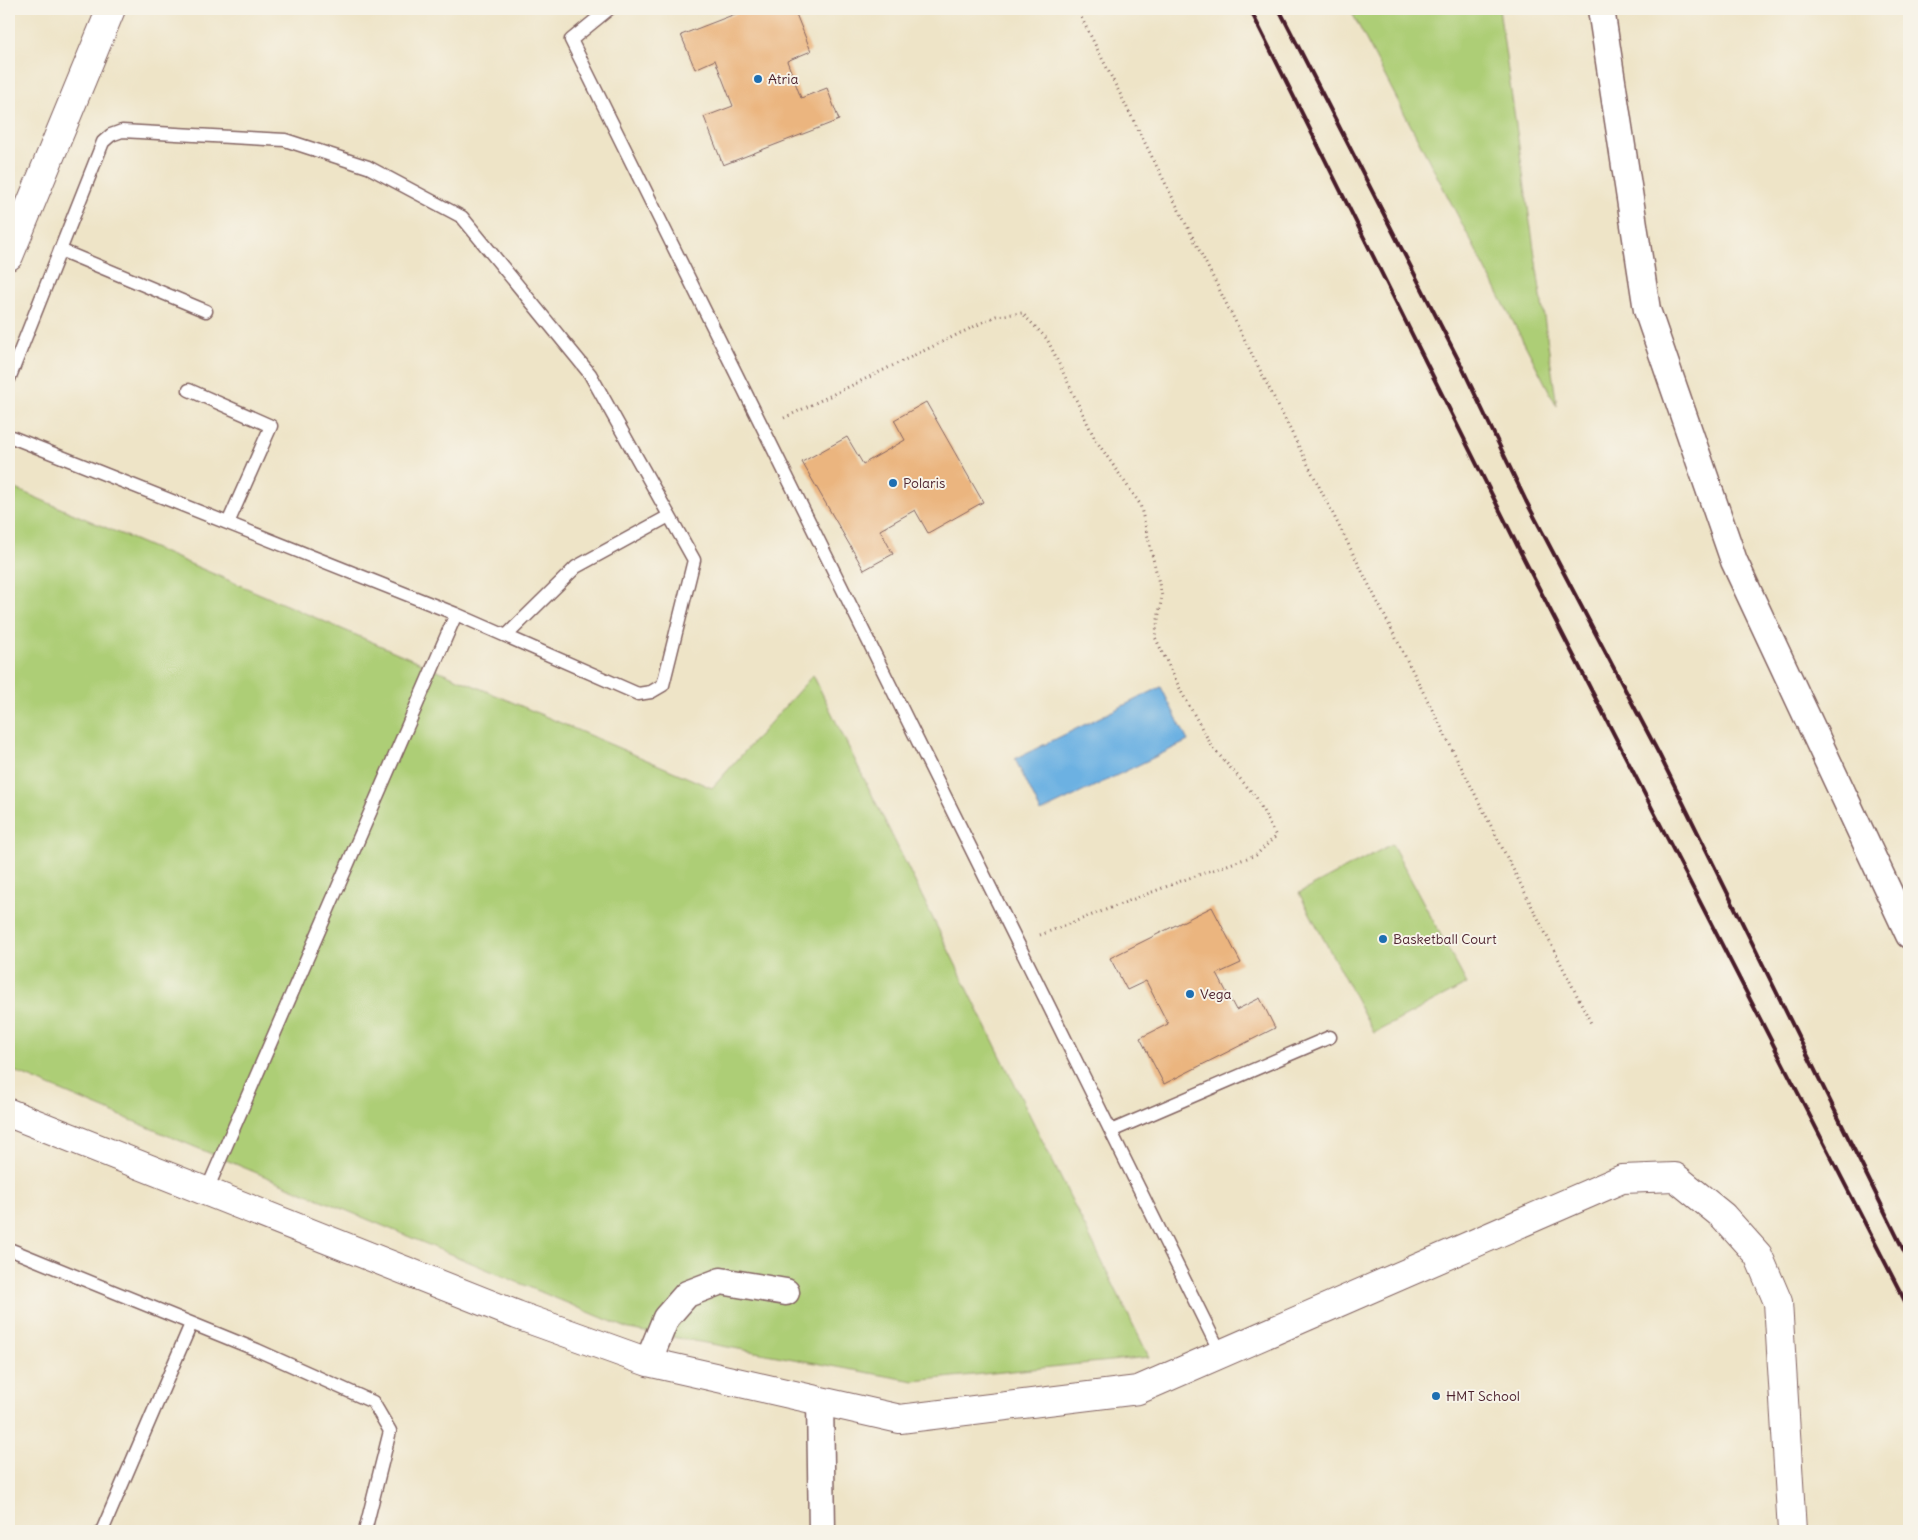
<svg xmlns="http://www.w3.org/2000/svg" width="1918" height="1540" font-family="Delius,sans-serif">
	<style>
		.green { fill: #adce76; stroke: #7c7650 }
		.water { fill: #6cb1e2; stroke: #5b6886 }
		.building { fill: #ebb57f }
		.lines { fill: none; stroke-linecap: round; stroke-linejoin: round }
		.service-casing { stroke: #836462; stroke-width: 15 }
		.minor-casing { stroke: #836462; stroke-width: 29 }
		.tertiary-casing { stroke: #836462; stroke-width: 30 }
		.path { stroke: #836462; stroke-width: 3; stroke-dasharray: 1 4; stroke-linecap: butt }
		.service { stroke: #fff; stroke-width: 12 }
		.minor { stroke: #fff; stroke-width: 26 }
		.tertiary { stroke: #fff; stroke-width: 28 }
		.rail { stroke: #4a1f2b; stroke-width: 4 }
		.poi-dot { fill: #1f6fb2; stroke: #f7f3e8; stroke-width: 2 }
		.labels { text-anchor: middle; stroke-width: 4; stroke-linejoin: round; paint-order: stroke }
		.poi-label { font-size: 14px; fill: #4a1f2b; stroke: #f7f3e8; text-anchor: start }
	</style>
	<rect width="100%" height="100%" fill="#f7f3e8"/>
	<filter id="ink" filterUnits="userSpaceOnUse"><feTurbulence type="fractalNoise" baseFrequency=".02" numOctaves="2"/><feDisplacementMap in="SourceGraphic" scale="10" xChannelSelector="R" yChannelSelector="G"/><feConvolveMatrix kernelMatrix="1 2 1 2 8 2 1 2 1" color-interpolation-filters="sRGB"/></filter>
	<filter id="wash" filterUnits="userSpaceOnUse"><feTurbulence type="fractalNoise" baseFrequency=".0096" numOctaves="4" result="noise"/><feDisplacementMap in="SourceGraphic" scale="20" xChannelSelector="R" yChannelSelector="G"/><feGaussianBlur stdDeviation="1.12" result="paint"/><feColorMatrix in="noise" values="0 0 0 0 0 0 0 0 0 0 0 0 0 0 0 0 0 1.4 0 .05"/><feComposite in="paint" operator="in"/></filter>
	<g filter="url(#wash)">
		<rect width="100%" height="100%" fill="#eee4c7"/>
		<!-- green -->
		<path class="green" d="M1350 9H1499L1557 406Z
			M9 486 712 788 813 675 1149 1357 914 1381 629 1329 9 1069Z
			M1392 844 1467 984 1374 1033 1299 893Z"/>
		<!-- water -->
		<path class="water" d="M1161 687 1188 741 1041 812 1015 759Z"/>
		<g id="blocks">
			<!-- building -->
			<path class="building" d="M748 9H794L811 51 787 61 801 98 827 88 839 120 723 165 704 117 733 106 715 60 695 69 681 35Z
				M926 402 983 502 928 533 915 510 880 530 893 554 864 570 802 462 847 437 863 464 905 440 894 420Z
				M1212 907 1241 963 1217 974 1236 1010 1260 998 1275 1028 1164 1084 1140 1038 1168 1024 1146 981 1127 990 1110 958Z"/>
		</g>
	</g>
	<g filter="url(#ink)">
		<use href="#blocks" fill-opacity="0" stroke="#836462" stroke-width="1"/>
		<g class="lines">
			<defs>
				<path id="service" d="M609 9 571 40 1221 1354
					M60 250 206 311
					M9 379 103 142 111 135 122 131 285 140 368 167 462 217 590 374 694 560 663 685 651 692 638 694 456 614 9 436
					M189 390 271 426 228 523
					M506 636 576 567 669 516
					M1111 1131 1330 1037
					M206 1192 456 614
					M9 1249 257 1350 373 1402 390 1431 365 1531
					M102 1531 191 1324"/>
				<path id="minor" d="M1601 9 1647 310 1734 561 1909 935
					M648 1362 666 1318 687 1294 721 1281 786 1292
					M820 1401 822 1531"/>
				<path id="tertiary" d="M9 256 111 9
					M9 1113 517 1315 648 1362 900 1419 1138 1390 1622 1179 1675 1177 1723 1216 1758 1255 1778 1302 1792 1531"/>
			</defs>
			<!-- service casing -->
			<use href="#service" class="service-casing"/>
			<!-- minor casing -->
			<use href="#minor" class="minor-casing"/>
			<!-- tertiary casing -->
			<use href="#tertiary" class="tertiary-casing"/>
			<!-- path -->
			<path class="path" d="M1077 9 1592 1025
				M784 418 996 316 1022 313 1047 339 1095 439 1140 504 1162 596 1155 637 1182 693 1213 748 1256 797 1276 836 1256 855 1181 881 1040 935"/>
			<!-- service -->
			<use href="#service" class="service"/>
			<!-- minor -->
			<use href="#minor" class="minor"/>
			<!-- tertiary -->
			<use href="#tertiary" class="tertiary"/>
			<!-- rail -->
			<path class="rail" d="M1250 9 1525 561 1909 1309
				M1279 9 1461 365 1526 501 1660 756 1909 1261"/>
		</g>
	</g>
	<!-- markers -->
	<g class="poi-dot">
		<circle cx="758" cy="79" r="5"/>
		<circle cx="893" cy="483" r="5"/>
		<circle cx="1383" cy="939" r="5"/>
		<circle cx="1190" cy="994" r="5"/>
		<circle cx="1436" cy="1396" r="5"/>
	</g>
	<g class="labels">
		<!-- poi labels -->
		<g class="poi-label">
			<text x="768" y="84">Atria</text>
			<text x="903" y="488">Polaris</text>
			<text x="1393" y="944">Basketball Court</text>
			<text x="1200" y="999">Vega</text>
			<text x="1446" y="1401">HMT School</text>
		</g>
	</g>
	<!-- margin -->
	<rect width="1918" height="1540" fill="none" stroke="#f7f3e8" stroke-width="30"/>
</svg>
